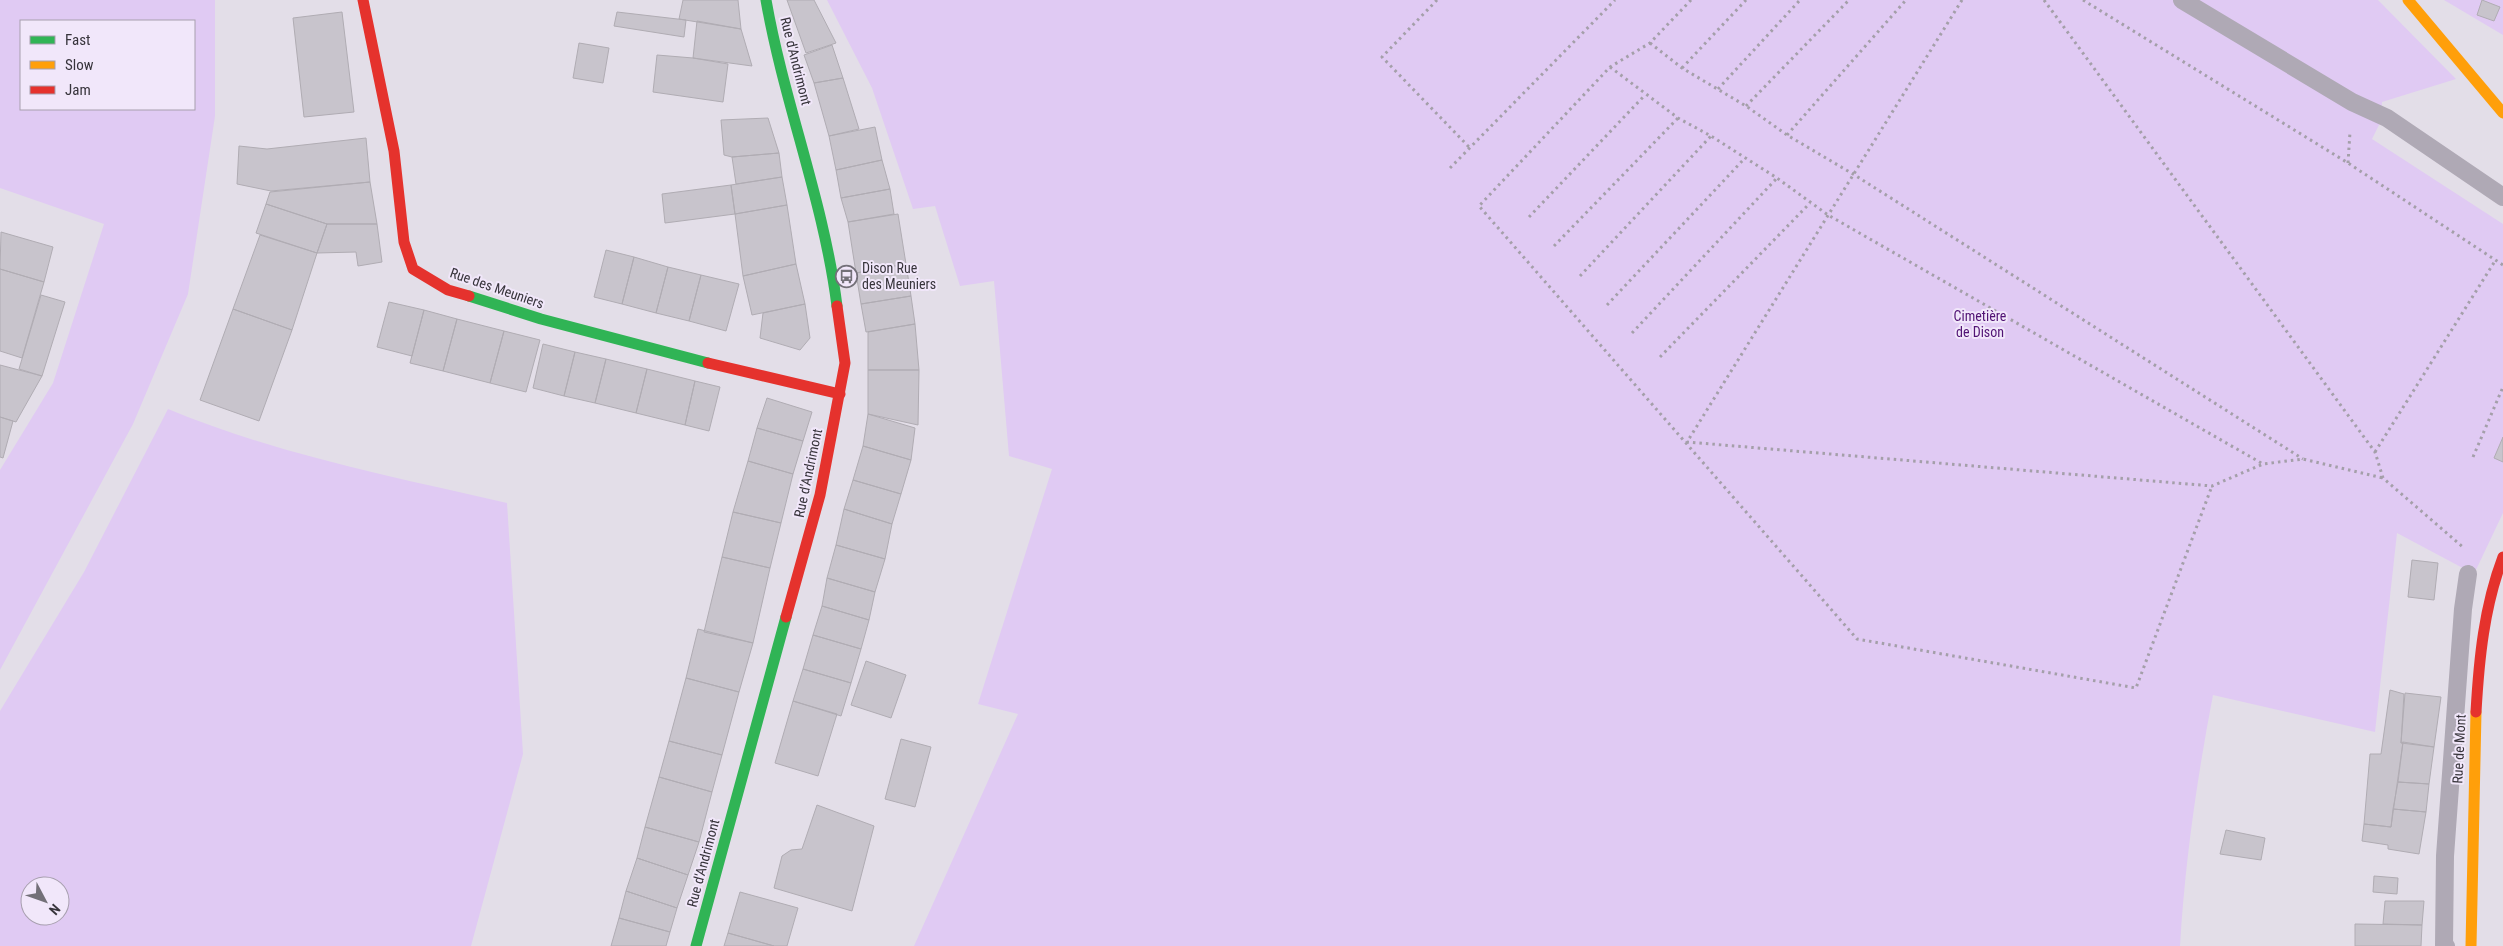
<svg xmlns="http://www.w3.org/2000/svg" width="2503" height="946" font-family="'Roboto Condensed',sans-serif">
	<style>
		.green { fill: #e0caf3; fill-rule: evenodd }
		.building { fill: #c8c4cc; stroke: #b0acb3 }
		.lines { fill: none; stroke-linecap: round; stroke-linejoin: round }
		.path { stroke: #a49fa9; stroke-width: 3; stroke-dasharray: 2.5 4; stroke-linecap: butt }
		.lane { stroke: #afa9b5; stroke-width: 18 }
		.fast { stroke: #30b455; stroke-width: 11 }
		.slow { stroke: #ff9f0a; stroke-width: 11 }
		.jam { stroke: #e5322d; stroke-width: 11 }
		.labels { text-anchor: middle; stroke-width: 4; stroke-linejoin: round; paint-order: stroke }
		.street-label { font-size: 14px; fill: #37343b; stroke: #f1e7fa }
		.poi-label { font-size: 14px; fill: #37343b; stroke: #f1e7fa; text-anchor: start }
		.park-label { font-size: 14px; fill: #511374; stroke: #f1e7fa }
	</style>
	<rect width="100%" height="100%" fill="#e3dee8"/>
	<!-- green -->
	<path class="green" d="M0 0H215V116L188 294 133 424 0 670V470L53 383 104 224 0 188ZM21 21H194V109H21Z
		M827 0H2378L2456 79 2382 102 2381 121 2372 139 2503 224V513L2474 574 2397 533 2375 732 2213 695C2197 778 2185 862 2180 946H914L1018 714 978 704 1052 469 1009 456 994 281 960 286 935 206 913 209 872 88Z
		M2444 0H2503V35Z
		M168 409C276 454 393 477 507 503L523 754 471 946H0V711L84 572ZM30 886H60V916H30Z"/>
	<!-- building -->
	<path class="building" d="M683 0H738L741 29 679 19Z
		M787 0H814L836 43 806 53Z
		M2482 0 2500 7 2494 21 2477 15Z
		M342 12 354 112 304 117 293 18Z
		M617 12 686 20 684 37 614 26Z
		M697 21 741 29 752 66 693 58Z
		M579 43 609 48 603 83 573 78Z
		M832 45 843 78 814 83 804 55Z
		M657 55 693 58 728 64 723 102 653 92Z
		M843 78 859 129 829 136 814 83Z
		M768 118 779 153 732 157 724 155 721 120Z
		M875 127 882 160 836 170 829 136Z
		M366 138 370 182 271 191 237 184 239 146 267 149Z
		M779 153 782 177 736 184 732 157Z
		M882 160 890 189 841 198 836 170Z
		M782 177 787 205 735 214 731 185Z
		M370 182 377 224H327L266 204 270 192Z
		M731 185 735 214 665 223 662 194Z
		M890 189 894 214 848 222 841 198Z
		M266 204 327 224 317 253 256 233Z
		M787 205 796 264 743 276 735 214Z
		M898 214 906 264 856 273 848 222Z
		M327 224H377L382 262 358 266 356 252 317 253Z
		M1 232 53 247 44 282 0 269Z
		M260 235 317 253 292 330 233 309Z
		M606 250 634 257 622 304 594 297Z
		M634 257 668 267 656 313 622 304Z
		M796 264 805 304 752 315 743 276Z
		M906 264 911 296 861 304 856 273Z
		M668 267 701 275 689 321 656 313Z
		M0 269 44 282 22 358 0 351Z
		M701 275 739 284 726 331 689 321Z
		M41 295 65 302 42 376 19 369Z
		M911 296 915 324 866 332 861 304Z
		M389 302 424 310 412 356 377 347Z
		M805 304 810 338 800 350 760 338 763 313Z
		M233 309 292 330 259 421 200 400Z
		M424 310 457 319 443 371 410 363Z
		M457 319 504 331 490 383 443 371Z
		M915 324 919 370H868V332Z
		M504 331 540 340 526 392 490 383Z
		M543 344 575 352 564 396 533 388Z
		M575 352 606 359 595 403 564 396Z
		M606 359 647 369 636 413 595 403Z
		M0 365 42 376 16 422 0 417Z
		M647 369 695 381 685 425 636 413Z
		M868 370H919L918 425 868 414Z
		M695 381 720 387 709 431 685 425Z
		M767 398 812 412 803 441 757 428Z
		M868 414 915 428 911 460 863 446Z
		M0 417 13 421 3 458 0 457Z
		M757 428 803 441 793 474 748 461Z
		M2503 437V462L2494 458Z
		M863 446 911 460 901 494 853 480Z
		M748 461 793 474 781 523 733 512Z
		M853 480 901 494 892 524 844 509Z
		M844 509 892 524 885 559 836 545Z
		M733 512 781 523 770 568 722 557Z
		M836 545 885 559 875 592 827 578Z
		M722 557 770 568 753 643 704 632Z
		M2412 560 2438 563 2434 600 2408 597Z
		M827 578 875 592 869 620 822 606Z
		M822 606 869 620 861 649 813 635Z
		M698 629 753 643 739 692 686 678Z
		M813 635 861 649 851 683 803 669Z
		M866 661 906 675 891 718 851 705Z
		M803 669 851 683 841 716 793 701Z
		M686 678 739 692 722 755 669 741Z
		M2390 690 2404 694 2401 743 2403 742 2391 827 2364 824 2370 754H2381Z
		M2405 693 2441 697 2434 747 2401 743Z
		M793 701 837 714 818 776 775 763Z
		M901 739 931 747 915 807 885 799Z
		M669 741 722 755 712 792 659 777Z
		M2403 742 2434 747 2429 784 2398 782Z
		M659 777 712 792 699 842 645 827Z
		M2398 782 2429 784 2426 812 2393 809Z
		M817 805 874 826 852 911 774 888 782 856 791 850 802 849Z
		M2393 809 2426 812 2419 854 2388 849V845L2362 841 2364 824 2391 827Z
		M645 827 699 842 688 875 637 858Z
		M2226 830 2265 838 2261 860 2220 854Z
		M637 858 688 875 677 908 626 891Z
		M2374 876 2398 878 2397 894 2373 892Z
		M626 891 677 908 670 932 619 918Z
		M740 892 798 908 787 946H774L728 933Z
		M2385 901H2424L2422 925 2383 924Z
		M619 918 670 932 666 946H611Z
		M2355 924 2422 925 2421 946H2355Z
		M728 933 774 946H724Z"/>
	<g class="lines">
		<!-- path -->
		<path class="path" d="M1437 0 1382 57 1469 147
			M1691 0 1650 43 1610 67 1479 206 1857 639 2136 688 2212 486
			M1962 0 1687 442 2212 486 2263 464 2303 459 2383 478
			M2044 0 2375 452 2383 478 2464 548
			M2083 0 2348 163 2503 265
			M1650 43 1682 68 1746 106 1787 135 1853 174 2303 459
			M1610 67 1678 118 1711 136 1777 178 1828 215 2263 464
			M1682 68 1746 0
			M1718 89 1800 0
			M1746 106 1849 0
			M1787 135 1906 0
			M2348 163 2350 132
			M1450 168 1615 0
			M1529 217 1645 95
			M1554 246 1678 118
			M1580 276 1711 136
			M1607 305 1745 158
			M1632 333 1777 178
			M1660 357 1810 203
			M2375 452 2495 261
			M2473 457 2503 387"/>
		<!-- lane -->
		<path class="lane" d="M2182 0 2352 102 2387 118 2503 197
			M2446 946 2444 945 2445 856 2463 609 2468 574"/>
		<!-- fast -->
		<path class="fast" d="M766 0C784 103 824 202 837 306
			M469 296 541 319 708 363
			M696 946 786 617"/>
		<!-- slow -->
		<path class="slow" d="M2408 0 2503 113
			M2471 946 2476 712"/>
		<!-- jam -->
		<path class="jam" d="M363 0 394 151 404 242 413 269 448 290 469 296
			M708 363 840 394
			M786 617 820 495 845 363 837 306
			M2476 712C2479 659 2484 607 2503 557"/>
	</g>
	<!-- icons -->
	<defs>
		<symbol id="bus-ring" viewBox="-11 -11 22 22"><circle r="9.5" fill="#f1e7fa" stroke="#737078" stroke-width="1.5"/><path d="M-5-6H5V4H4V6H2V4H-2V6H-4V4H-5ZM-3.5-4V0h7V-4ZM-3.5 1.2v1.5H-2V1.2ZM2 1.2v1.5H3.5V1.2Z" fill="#737078"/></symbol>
	</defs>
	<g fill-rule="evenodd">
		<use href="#bus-ring" x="834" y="264" width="25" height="25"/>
	</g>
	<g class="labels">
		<!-- street labels -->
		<g class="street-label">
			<text transform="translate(796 61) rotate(76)" y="5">Rue d'Andrimont</text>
			<text transform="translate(497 288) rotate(19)" y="5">Rue des Meuniers</text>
			<text transform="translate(808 473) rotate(-78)" y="5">Rue d'Andrimont</text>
			<text transform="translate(2459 749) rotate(-87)" y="5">Rue de Mont</text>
			<text transform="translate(703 863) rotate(-75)" y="5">Rue d'Andrimont</text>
		</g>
		<!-- poi labels -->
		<g class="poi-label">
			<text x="862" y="273">Dison Rue<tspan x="862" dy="16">des Meuniers</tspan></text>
		</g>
		<!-- park labels -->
		<g class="park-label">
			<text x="1980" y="321">Cimetière<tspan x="1980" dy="16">de Dison</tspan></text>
		</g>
	</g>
	<!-- legend -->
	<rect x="20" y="20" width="175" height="90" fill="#f1e7fa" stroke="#a79fae"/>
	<rect x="30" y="36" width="25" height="8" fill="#30b455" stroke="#a79fae"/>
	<text x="65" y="45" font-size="15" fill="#37343b">Fast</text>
	<rect x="30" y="61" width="25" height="8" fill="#ff9f0a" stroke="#a79fae"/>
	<text x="65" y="70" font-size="15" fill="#37343b">Slow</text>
	<rect x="30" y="86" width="25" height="8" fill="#e5322d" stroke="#a79fae"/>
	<text x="65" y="95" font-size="15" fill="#37343b">Jam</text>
	<!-- north arrow -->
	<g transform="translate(45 901) rotate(131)"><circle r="24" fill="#f1e7fa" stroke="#a79fae"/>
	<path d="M0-4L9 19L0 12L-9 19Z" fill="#737078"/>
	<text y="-8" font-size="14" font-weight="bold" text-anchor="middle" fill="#37343b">N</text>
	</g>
</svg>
